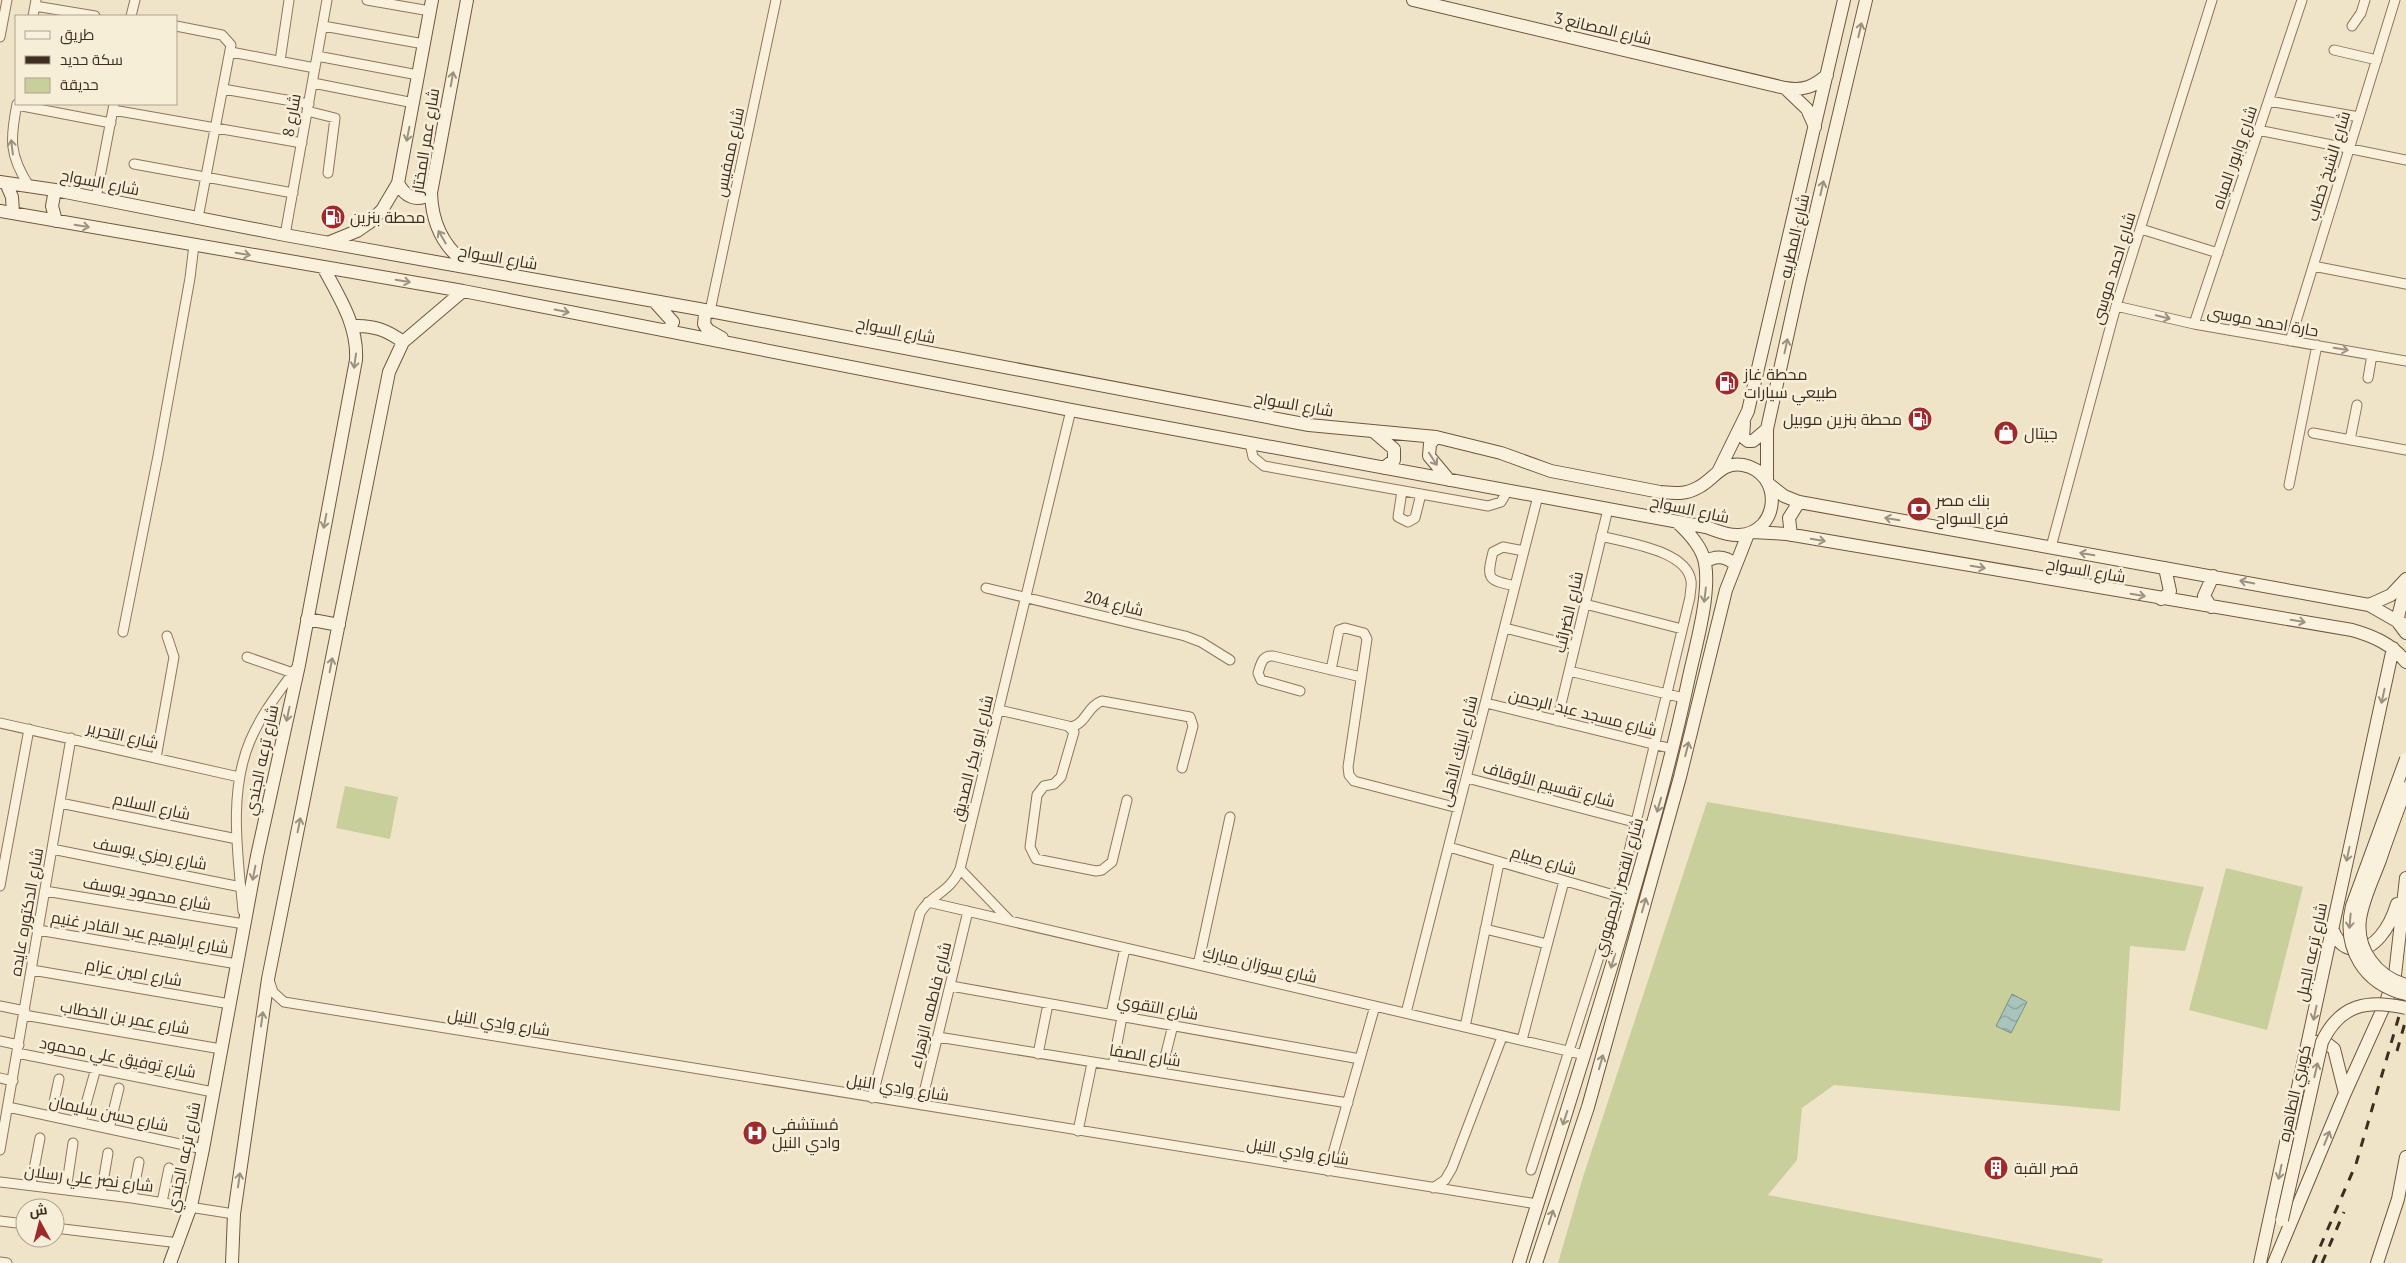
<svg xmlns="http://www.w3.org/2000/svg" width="2406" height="1263" font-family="'PT Serif',Cairo,serif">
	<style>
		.green { fill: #c9cf9b }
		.water { fill: url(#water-waves); stroke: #6f938a }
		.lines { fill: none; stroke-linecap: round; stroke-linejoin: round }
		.street-casing { stroke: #8d765c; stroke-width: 11 }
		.secondary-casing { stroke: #6f573f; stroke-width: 14 }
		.street { stroke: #faf1dc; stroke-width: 9 }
		.secondary { stroke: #faf1dc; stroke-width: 12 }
		.rail { stroke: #3d2e20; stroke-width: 3; stroke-dasharray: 9 9; stroke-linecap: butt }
		.secondary-bridge-casing { stroke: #6f573f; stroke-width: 14; stroke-linecap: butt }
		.secondary-bridge { stroke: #faf1dc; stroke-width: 12 }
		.oneway { stroke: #9c907e }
		.labels { text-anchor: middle; stroke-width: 5; stroke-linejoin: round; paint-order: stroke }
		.street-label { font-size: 16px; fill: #3d2e20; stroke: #f7eed8 }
		.poi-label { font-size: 16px; fill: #3d2e20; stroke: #f7eed8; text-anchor: start }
	</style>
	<defs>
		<pattern id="water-waves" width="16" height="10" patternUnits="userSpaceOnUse" patternTransform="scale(1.25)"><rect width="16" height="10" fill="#a9c4bc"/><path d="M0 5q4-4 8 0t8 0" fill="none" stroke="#8ba098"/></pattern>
	</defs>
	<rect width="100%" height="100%" fill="#f0e4c8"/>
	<!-- green -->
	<path class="green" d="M345 786 398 797 390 839 336 828Z
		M1707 802 2204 887 2185 951 2130 946 2120 1111 1834 1085 1802 1108 1797 1160 1768 1195 2103 1259 2101 1263H1558L1583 1177Z
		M2226 868 2303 887 2267 1030 2189 1010Z"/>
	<!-- water -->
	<path class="water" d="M2012 994 2027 1002 2011 1033 1996 1026Z"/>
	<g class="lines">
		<defs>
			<path id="street" d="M367 0 430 11
				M35 6 95 16
				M33 16 36 0
				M131 16 135 0
				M176 26 222 35 231 45 198 218
				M323 26 424 44
				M2352 26 2361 13 2365 0
				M0 37 7 0
				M2334 50 2377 60
				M231 52 315 68
				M317 56 418 75
				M280 61 289 0
				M313 83 414 103
				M223 89 309 104
				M2269 101 2359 117
				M17 104C10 139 9 155 29 186
				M17 105 111 123
				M113 110 302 143
				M307 111 335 118 328 173
				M2258 130 2406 160
				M134 164 293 193
				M96 198 114 104
				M2141 229 2218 253
				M285 235 327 0
				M2313 266 2406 284
				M2116 306 2194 324 2406 361
				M710 311 776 0
				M2194 324 2302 0
				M2290 341 2395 0
				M2368 378 2372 355
				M2313 433 2406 450
				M2350 440 2357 405
				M1250 443 1253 457 1264 466 1488 506 1501 502 1508 490
				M2289 485 2317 345
				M1402 491 1398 517 1408 522 1415 518 1421 494
				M2051 547 2116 306 2212 0
				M1515 586C1488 580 1486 580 1493 552L1503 547 1524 551
				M986 588 1185 636 1201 642 1230 660
				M1585 604 1682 629
				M1505 628 1575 646
				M123 632 158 456 190 278 194 245
				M247 657 293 673
				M1331 670 1339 630 1345 628 1364 633 1367 639 1348 767 1349 775 1354 781 1458 808
				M1569 671 1684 698
				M1300 691 1261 680 1258 673C1261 664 1262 655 1273 656L1361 677
				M1486 703 1673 749
				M999 710 1068 726 1074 732 1061 777 1054 784 1044 786 1037 795 1030 847 1036 859 1096 871 1102 870 1112 862 1127 800
				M1557 721 1608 509
				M0 723 239 777
				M1071 727C1087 723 1087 706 1102 701L1190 717 1193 726 1182 768
				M156 758 174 657 167 636
				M1467 778 1653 827
				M60 803 237 839
				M1449 847 1631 900
				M52 849 241 887
				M960 869 1010 921
				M0 886 29 729
				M45 891 244 924
				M928 902 1585 1055
				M243 911C238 856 228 793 250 741 261 714 280 691 297 667
				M1485 929 1547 944
				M38 930 237 964
				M1198 965 1230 817
				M32 970 230 1004
				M269 980 273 992 284 1002 1537 1204
				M951 986 1360 1059
				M0 1006 25 1011
				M1406 1013 1538 496
				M1111 1014 1125 948
				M24 1015 221 1049
				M1465 1027 1499 863
				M938 1037 1348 1103
				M1522 1040 1564 881
				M0 1041 19 1045
				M17 1053 213 1092
				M1038 1054 1048 1004
				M1113 1065 1122 1017
				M1161 1073 1173 1025
				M0 1078 13 1081
				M872 1098 920 913C931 894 950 893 960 869L1071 410
				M921 1105 968 911
				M8 1107 203 1149
				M51 1116 59 1079
				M81 1122 96 1068
				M109 1129 119 1088
				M1078 1131 1092 1063
				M0 1150 71 738
				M1531 1170 1618 897 1690 597C1690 592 1692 586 1691 581 1687 550 1626 543 1601 536
				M1328 1171 1375 1006
				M0 1182 132 1198 234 1214
				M31 1185 40 1138
				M1433 1188 1445 1180 1452 1168 1502 1037
				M66 1190 73 1143
				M101 1194 108 1153
				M132 1198 139 1162
				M162 1202 169 1168
				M0 1221 25 1224
				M55 1228 179 1243
				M0 1262 7 1263"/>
			<path id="secondary" d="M467 0 431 193C432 225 445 251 473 268
				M1413 0 1785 88C1802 91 1814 87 1827 75
				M1785 88 1807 109 1815 127
				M0 182 55 190 285 235 710 311 1309 425 1436 437 1501 453 1551 471 1660 492C1672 493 1685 495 1697 488 1714 480 1721 461 1743 465 1784 473 1780 533 1739 535 1727 536 1716 530 1706 527L1071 410 463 291 0 211
				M6 183 12 197 13 213
				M398 183C405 197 417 203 431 193
				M55 190 52 206 56 221
				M330 242 357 231 370 222 382 210 398 183 432 0
				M654 301 673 322 670 329 663 330
				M710 311 705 315 704 324 708 330 722 338
				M353 326C373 325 387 330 403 342
				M1744 423 1743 437 1748 441H1753L1767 429
				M1373 431 1394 449V460L1384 468
				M1436 437 1430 444 1429 456 1449 480
				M1719 470 1748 411 1844 0
				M1767 480V429L1799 283 1866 0
				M1770 485 1784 496 1799 502 2369 605 2397 621 2406 633
				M1752 532 1787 534 2352 630C2373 636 2392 644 2406 662
				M1791 535 1789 518 1799 502
				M1705 562C1716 555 1725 556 1735 564
				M2161 599 2166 596 2170 591 2165 568
				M2369 605 2391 595 2406 579
				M2211 607 2204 596 2213 576
				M307 619 339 625
				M2404 624 2397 621 2406 585
				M2332 928C2335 937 2340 945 2349 948 2374 956 2391 924 2397 904
				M2313 1042H2325L2334 1049 2345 1093
				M170 1263 191 1206 203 1149 257 856 299 665 356 360C358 325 339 297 323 267
				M232 1263 234 1214 268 979 389 372 403 342 463 291
				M1519 1263C1553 1154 1588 1045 1621 935 1645 852 1669 770 1687 686 1694 651 1711 597 1705 563 1702 546 1688 532 1677 522
				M1536 1263 1588 1107 1680 777 1726 590 1748 534
				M2260 1263 2393 648
				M2274 1263 2345 1093 2386 1002 2395 975 2406 878
				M2377 1263 2398 1199 2406 1157"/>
		</defs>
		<!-- street casing -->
		<use href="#street" class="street-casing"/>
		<!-- secondary casing -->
		<use href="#secondary" class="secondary-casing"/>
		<!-- street -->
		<use href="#street" class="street"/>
		<!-- secondary -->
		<use href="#secondary" class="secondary"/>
		<!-- rail -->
		<path class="rail" d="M2397 1051 2406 1019
			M2313 1263 2356 1164 2406 992
			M2322 1263 2344 1212"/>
		<defs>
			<path id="secondary-bridge" d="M2406 759 2352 906C2342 948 2364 984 2406 994
				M2406 788C2397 812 2388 836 2380 860 2373 879 2363 899 2360 919 2356 950 2377 977 2406 985
				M2282 1220 2322 1042C2340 1004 2368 999 2406 1008"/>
		</defs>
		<!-- secondary-bridge casing -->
		<use href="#secondary-bridge" class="secondary-bridge-casing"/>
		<!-- secondary-bridge -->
		<use href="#secondary-bridge" class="secondary-bridge"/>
	</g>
	<!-- one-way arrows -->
	<defs><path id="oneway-shaft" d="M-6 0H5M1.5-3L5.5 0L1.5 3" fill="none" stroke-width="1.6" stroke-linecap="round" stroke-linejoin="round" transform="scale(1.25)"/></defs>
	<g class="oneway">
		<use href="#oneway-shaft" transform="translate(1860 30) rotate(-77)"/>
		<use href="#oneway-shaft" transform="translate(452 79) rotate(-80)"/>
		<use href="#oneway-shaft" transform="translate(408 134) rotate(101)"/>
		<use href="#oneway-shaft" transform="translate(12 147) rotate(-97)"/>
		<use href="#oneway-shaft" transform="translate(1822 188) rotate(-77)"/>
		<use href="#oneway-shaft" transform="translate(82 226) rotate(10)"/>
		<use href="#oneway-shaft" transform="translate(442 237) rotate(-120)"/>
		<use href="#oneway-shaft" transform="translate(243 254) rotate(10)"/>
		<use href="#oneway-shaft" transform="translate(403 281) rotate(10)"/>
		<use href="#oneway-shaft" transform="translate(562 311) rotate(11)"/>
		<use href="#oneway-shaft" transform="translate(2163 317) rotate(13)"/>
		<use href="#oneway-shaft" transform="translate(1786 346) rotate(-78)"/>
		<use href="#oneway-shaft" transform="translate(2341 349) rotate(10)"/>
		<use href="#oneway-shaft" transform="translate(355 361) rotate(98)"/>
		<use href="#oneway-shaft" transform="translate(1433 459) rotate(57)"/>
		<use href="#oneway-shaft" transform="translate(1892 519) rotate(-170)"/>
		<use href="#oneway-shaft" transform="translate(325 521) rotate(101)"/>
		<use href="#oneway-shaft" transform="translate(1818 540) rotate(10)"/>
		<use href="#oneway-shaft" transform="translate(2087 554) rotate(-170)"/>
		<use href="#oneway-shaft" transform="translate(1978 567) rotate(10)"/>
		<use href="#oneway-shaft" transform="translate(2247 582) rotate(-169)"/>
		<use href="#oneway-shaft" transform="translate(1705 595) rotate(97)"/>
		<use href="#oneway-shaft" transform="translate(2138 595) rotate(10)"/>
		<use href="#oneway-shaft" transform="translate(2298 621) rotate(9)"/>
		<use href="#oneway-shaft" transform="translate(331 665) rotate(-79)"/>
		<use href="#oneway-shaft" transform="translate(2383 696) rotate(102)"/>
		<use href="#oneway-shaft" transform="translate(288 714) rotate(102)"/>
		<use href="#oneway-shaft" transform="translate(1687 749) rotate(-76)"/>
		<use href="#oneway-shaft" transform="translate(1659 805) rotate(106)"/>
		<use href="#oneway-shaft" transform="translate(299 825) rotate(-79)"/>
		<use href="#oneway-shaft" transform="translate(2348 854) rotate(102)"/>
		<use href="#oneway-shaft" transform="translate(254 873) rotate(101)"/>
		<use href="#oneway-shaft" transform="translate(1644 905) rotate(-74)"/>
		<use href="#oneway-shaft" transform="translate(2350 921) rotate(95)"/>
		<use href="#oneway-shaft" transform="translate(1613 961) rotate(107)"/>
		<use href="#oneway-shaft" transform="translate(2315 1013) rotate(102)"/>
		<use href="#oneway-shaft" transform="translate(262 1019) rotate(-82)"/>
		<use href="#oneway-shaft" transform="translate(1601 1062) rotate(-74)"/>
		<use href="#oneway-shaft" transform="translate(2316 1070) rotate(-77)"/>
		<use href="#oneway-shaft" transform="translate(1565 1118) rotate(108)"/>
		<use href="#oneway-shaft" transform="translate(2327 1138) rotate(-68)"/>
		<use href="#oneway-shaft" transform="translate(2280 1172) rotate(102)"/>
		<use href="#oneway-shaft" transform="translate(239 1180) rotate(-82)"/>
		<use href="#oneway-shaft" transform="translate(1551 1217) rotate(-72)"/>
	</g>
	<!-- icons -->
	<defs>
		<symbol id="fuel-disc" viewBox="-11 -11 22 22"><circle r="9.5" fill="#9e2a2b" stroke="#f7eed8"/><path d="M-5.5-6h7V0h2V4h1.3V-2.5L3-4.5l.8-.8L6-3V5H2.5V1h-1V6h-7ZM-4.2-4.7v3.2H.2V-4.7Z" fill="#fff"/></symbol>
		<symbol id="shop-disc" viewBox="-11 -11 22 22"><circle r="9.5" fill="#9e2a2b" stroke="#f7eed8"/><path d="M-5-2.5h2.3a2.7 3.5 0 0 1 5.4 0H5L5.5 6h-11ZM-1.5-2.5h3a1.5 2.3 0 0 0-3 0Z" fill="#fff"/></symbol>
		<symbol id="bank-disc" viewBox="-11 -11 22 22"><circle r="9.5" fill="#9e2a2b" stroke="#f7eed8"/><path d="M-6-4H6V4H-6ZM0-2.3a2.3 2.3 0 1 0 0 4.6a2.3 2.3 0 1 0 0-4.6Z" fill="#fff"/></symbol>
		<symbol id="hospital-disc" viewBox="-11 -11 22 22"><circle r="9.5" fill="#9e2a2b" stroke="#f7eed8"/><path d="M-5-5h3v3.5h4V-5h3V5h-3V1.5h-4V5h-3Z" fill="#fff"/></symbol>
		<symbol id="building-disc" viewBox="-11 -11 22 22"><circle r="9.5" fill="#9e2a2b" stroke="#f7eed8"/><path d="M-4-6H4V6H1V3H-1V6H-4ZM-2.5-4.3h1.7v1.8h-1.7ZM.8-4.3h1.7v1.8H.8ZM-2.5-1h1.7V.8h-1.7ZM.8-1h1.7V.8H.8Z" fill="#fff"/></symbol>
	</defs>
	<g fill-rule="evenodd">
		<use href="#fuel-disc" x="319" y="203" width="28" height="28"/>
		<use href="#fuel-disc" x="1713" y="369" width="28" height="28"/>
		<use href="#fuel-disc" x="1906" y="405" width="28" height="28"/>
		<use href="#shop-disc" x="1992" y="419" width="28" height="28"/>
		<use href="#bank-disc" x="1905" y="495" width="28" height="28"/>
		<use href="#hospital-disc" x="741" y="1119" width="28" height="28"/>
		<use href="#building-disc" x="1982" y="1154" width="28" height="28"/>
	</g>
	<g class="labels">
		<!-- street labels -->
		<g class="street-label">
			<text transform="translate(1603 28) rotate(13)" y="6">شارع المصانع 3</text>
			<text transform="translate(291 115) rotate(-80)" y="6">شارع 8</text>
			<text transform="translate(425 141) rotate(-81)" y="6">شارع عمر المختار</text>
			<text transform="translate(729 152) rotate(-78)" y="6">شارع ممفيس</text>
			<text transform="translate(2234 157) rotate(-71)" y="6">شارع وابور المياه</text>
			<text transform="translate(2328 166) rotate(-73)" y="6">شارع الشيخ خطاب</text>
			<text transform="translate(100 182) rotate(11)" y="6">شارع السواح</text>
			<text transform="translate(1794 236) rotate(-77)" y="6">شارع المطريه</text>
			<text transform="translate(498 257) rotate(10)" y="6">شارع السواح</text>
			<text transform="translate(2113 268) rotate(-73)" y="6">شارع احمد موسى</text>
			<text transform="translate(2263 321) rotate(10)" y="6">حارة احمد موسى</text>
			<text transform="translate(896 330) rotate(11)" y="6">شارع السواح</text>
			<text transform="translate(1294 404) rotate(10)" y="6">شارع السواح</text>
			<text transform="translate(1690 509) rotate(12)" y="6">شارع السواح</text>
			<text transform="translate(2086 570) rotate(10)" y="6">شارع السواح</text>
			<text transform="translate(1114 603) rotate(14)" y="6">شارع 204</text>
			<text transform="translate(1568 612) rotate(-77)" y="6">شارع الضرائب</text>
			<text transform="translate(1583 712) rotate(14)" y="6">شارع مسجد عبد الرحمن</text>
			<text transform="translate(123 735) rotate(13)" y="6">شارع التحرير</text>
			<text transform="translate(1458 751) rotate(-76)" y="6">شارع البنك الأهلى</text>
			<text transform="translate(972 758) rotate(-76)" y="6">شارع ابو بكر الصديق</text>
			<text transform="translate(261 760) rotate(-78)" y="6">شارع ترعه الجندي</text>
			<text transform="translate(1549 784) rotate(15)" y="6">شارع تقسيم الأوقاف</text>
			<text transform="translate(152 806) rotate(12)" y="6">شارع السلام</text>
			<text transform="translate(150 853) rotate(11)" y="6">شارع رمزي يوسف</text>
			<text transform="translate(1544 860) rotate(16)" y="6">شارع صيام</text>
			<text transform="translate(1618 887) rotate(-74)" y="6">شارع القصر الجمهوري</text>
			<text transform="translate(147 893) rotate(10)" y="6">شارع محمود يوسف</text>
			<text transform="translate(26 912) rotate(-80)" y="6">شارع الدكتوره عايده</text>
			<text transform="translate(140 932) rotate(10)" y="6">شارع ابراهيم عبد القادر غنيم</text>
			<text transform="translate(2311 952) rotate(-78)" y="6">شارع ترعه الجبل</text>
			<text transform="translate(1260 964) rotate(13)" y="6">شارع سوزان مبارك</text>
			<text transform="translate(134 972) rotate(10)" y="6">شارع امين عزام</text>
			<text transform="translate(930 1005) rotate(-76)" y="6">شارع فاطمه الزهراء</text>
			<text transform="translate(1158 1007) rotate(10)" y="6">شارع التقوي</text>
			<text transform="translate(125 1017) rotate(10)" y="6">شارع عمر بن الخطاب</text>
			<text transform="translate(499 1022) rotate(9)" y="6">شارع وادي النيل</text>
			<text transform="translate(1145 1055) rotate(9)" y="6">شارع الصفا</text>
			<text transform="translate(118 1057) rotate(11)" y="6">شارع توفيق علي محمود</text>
			<text transform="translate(898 1087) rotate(9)" y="6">شارع وادي النيل</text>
			<text transform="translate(2294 1093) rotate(-77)" y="6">كوبري الطاهره</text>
			<text transform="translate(109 1113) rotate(12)" y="6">شارع حسن سليمان</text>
			<text transform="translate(1298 1151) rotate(9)" y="6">شارع وادي النيل</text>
			<text transform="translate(183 1157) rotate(-78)" y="6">شارع ترعه الجندي</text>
			<text transform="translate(89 1178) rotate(7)" y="6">شارع نصر علي رسلان</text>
		</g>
		<!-- poi labels -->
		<g class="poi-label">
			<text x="350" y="223">محطة بنزين</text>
			<text x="1744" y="380">محطة غاز<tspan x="1744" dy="18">طبيعي سيارات</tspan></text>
			<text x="1902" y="425" text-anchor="end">محطة بنزين موبيل</text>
			<text x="2024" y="439">جيتال</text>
			<text x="1936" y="506">بنك مصر<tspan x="1936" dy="18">فرع السواح</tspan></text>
			<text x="772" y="1130">مُستشفى<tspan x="772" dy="18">وادي النيل</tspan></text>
			<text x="2014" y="1174">قصر القبة</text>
		</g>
	</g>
	<!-- legend -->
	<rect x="15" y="15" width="162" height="90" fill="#f7eed8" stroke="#ada18e"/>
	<rect x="25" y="31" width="25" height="8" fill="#faf1dc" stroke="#ada18e"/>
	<text x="60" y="40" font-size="15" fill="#3d2e20">طريق</text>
	<rect x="25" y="56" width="25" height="8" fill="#3d2e20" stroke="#ada18e"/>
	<text x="60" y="65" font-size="15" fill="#3d2e20">سكة حديد</text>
	<rect x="25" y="78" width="25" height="15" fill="#c9cf9b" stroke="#ada18e"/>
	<text x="60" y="90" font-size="15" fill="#3d2e20">حديقة</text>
	<!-- north arrow -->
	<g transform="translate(40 1223) rotate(353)"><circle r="24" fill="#f7eed8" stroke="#ada18e"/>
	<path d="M0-4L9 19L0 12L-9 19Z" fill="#9e2a2b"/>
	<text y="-8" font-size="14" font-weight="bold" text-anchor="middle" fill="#3d2e20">ش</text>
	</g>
</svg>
